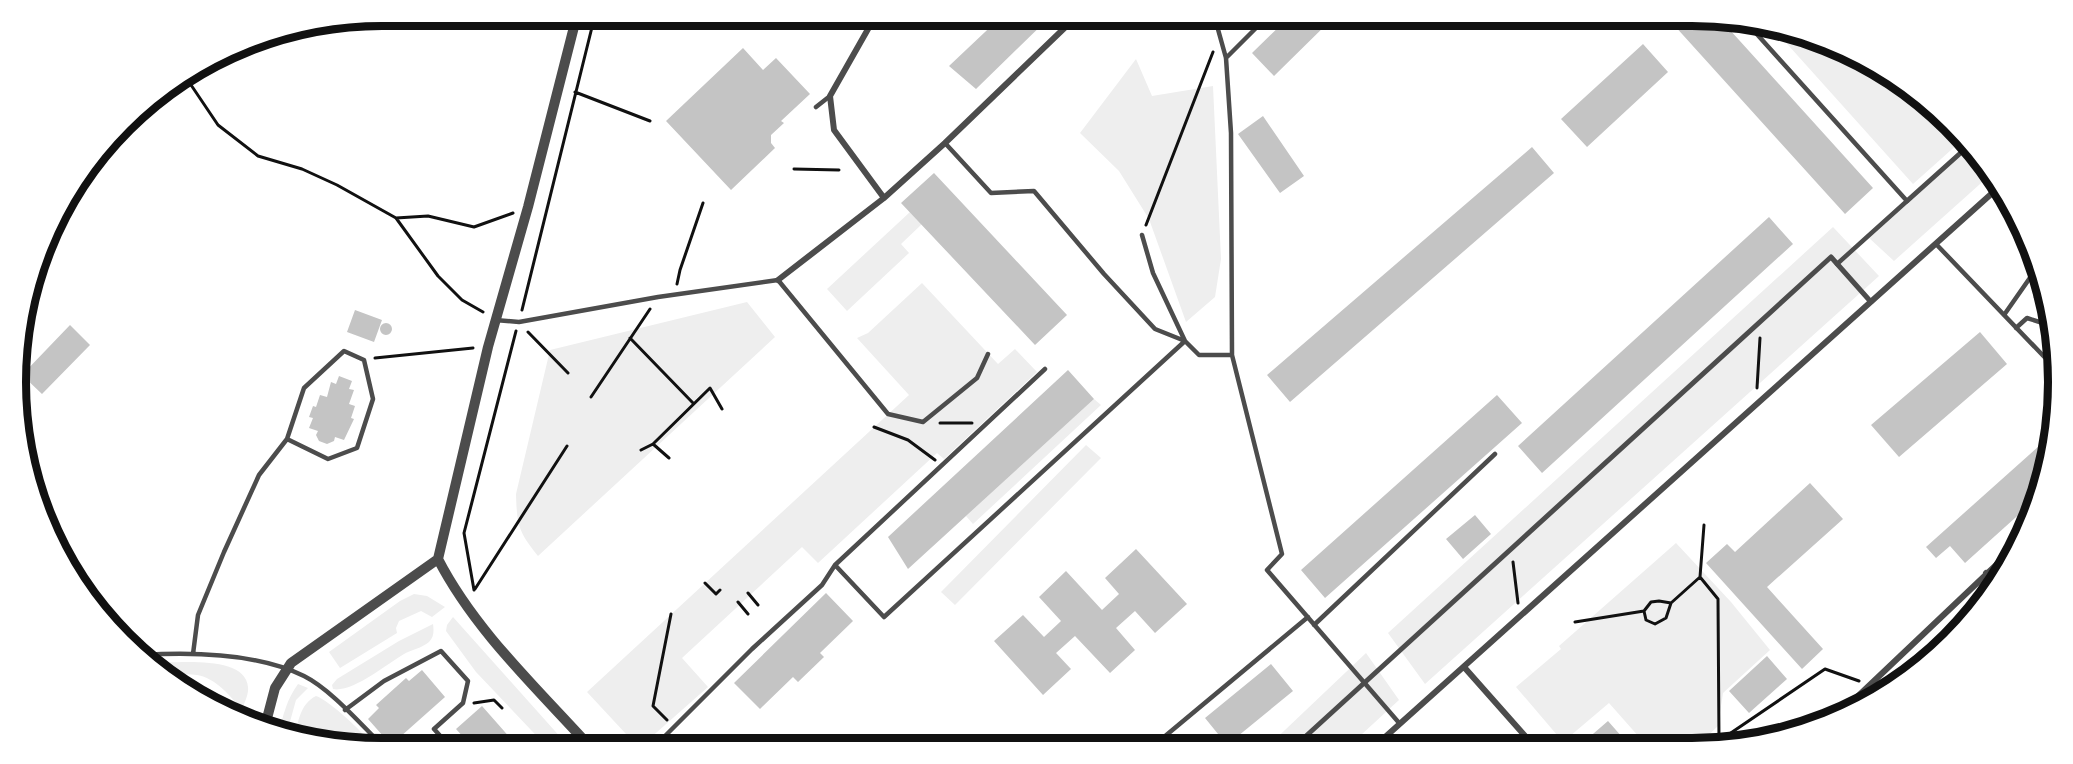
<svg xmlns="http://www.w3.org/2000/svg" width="2073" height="764" font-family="Roboto,sans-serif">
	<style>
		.green { fill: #eee }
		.building { fill: #c4c4c4 }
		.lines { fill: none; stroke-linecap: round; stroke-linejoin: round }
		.path { stroke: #111; stroke-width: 3 }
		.service { stroke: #4c4c4c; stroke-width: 4.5 }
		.pedestrian { stroke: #4c4c4c; stroke-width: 5 }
		.minor { stroke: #4c4c4c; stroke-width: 6 }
		.tertiary { stroke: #4c4c4c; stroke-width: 10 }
		.rim { fill: none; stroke: #111; stroke-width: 8 }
	</style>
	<rect width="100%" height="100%" fill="#fff"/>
	<!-- green -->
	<path class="green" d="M1771 26 1786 28 1915 91 1960 142 1913 184Z
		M1136 59 1152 96 1213 86 1221 259 1215 297 1186 322 1149 219 1119 171 1080 133Z
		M1965 149 1989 176 1894 261 1868 237Z
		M910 212 922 224 901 244 909 253 847 311 827 289Z
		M1833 227 1879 276 1425 684 1388 633Z
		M922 283 998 364 1015 349 1037 372 944 459 937 453 818 563 802 547 682 658 708 687 639 748 587 692 909 395 857 338 868 333Z
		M747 302 775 337 538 556C518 531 517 525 516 494L550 350Z
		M1094 399 1101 405 973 524 966 516Z
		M1086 445 1101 458 955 605 941 592Z
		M1676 543 1731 602 1770 650 1723 693 1718 726 1697 746H1647L1609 703 1563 742 1516 687 1561 649 1559 646Z
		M414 594 427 596 445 607 432 617 421 611 399 621 396 628 397 633 340 668 329 652 400 601Z
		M453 617 571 749H549L476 672 446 631 447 625Z
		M433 624C434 631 434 637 429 642 422 648 411 650 404 654 387 664 352 693 333 689L332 685 337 679 399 641Z
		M1366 653 1399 700 1348 747H1267Z
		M151 663C174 663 246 654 248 687 249 694 244 703 242 710 231 697 216 678 197 675 187 673 174 675 163 676L159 673Z
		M298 684 308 688 296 700 286 736 279 733C283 715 287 699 298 684Z
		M316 696C329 700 368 736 374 748L295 737C298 722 300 704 316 696Z"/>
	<!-- building -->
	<path class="building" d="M1003 15H1052L976 89 949 66Z
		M1291 15H1336L1274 76 1252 53Z
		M1682 15 1720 19 1873 188 1845 214 1673 24Z
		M1643 44 1668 72 1587 147 1561 119Z
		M743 48 763 70 776 58 810 94 781 121 784 123 771 135V143L775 148 731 190 666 121Z
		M1263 116 1304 176 1280 193 1238 134Z
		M1532 147 1554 173 1290 402 1267 375Z
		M934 173 1067 315 1035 345 901 203Z
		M1769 217 1793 244 1542 473 1518 446Z
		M2040 291 2042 295 2047 312 2033 297Z
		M355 310 382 320 374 342 347 332Z
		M380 329a6 6 0 1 1 12 0a6 6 0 1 1-12 0Z
		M70 325 90 345 42 394 22 375Z
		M1980 332 2007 364 1899 457 1871 425Z
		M1068 370 1094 399 908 569 888 537Z
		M339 376 352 381 349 389 354 390 349 404 355 406 351 418 354 419 344 440 335 437 334 441 327 444 319 441 316 435 318 431 309 428 313 418 309 417 313 406 316 407 320 395 327 397 331 382 336 384Z
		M1497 395 1522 423 1325 598 1301 570Z
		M2048 438 2045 477 2035 500 1965 563 1950 546 1936 558 1926 547Z
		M1810 483 1843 519 1767 587 1823 649 1802 669 1706 563 1727 544 1735 552Z
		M1475 515 1491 534 1463 559 1446 539Z
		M1136 549 1187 604 1155 633 1135 611 1116 628 1135 650 1110 673 1075 636 1056 653 1071 669 1043 695 994 641 1023 615 1044 637 1061 621 1039 597 1066 571 1102 610 1119 594 1105 578Z
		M826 593 853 621 820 653 824 657 798 682 793 677 760 709 734 683Z
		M1920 650 1930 660 1902 678 1897 672Z
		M1767 656 1787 679 1749 713 1729 691Z
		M1271 664 1293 691 1227 745 1205 718Z
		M422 670 445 697 391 745 368 719 379 708 376 705 406 678 409 681Z
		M482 706 520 749H474L456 729Z
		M1608 721 1630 746H1579Z
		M790 735 803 748H777Z"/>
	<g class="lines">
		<!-- path -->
		<path class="path" d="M187 79 218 125 258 156 302 169 337 185 396 218 438 276 462 300 483 312
			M575 92 650 121
			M794 169 839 170
			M396 218 428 216 474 227 513 213
			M1146 225 1213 52
			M677 284 680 270 703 203
			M522 310 595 15
			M528 332 568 373
			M630 338 693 403
			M375 358 473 348
			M1757 388 1760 338
			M591 397 650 309
			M940 423H972
			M874 427 908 440 935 460
			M641 450 653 444
			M669 458 653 444 710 388 722 409
			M1513 562 1518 603
			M1700 577 1718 599 1719 741 1724 746
			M705 583 716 594 720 590
			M475 589 567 446
			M474 590 464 533 516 331
			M748 593 758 605
			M738 602 748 614
			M1671 603 1700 577 1704 525
			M1575 622 1644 611 1646 620 1655 624 1666 618 1671 603 1659 601 1651 602 1644 611
			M474 703 494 700 502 708
			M667 720 653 706 671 614
			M1707 746 1719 741 1825 669 1859 681
			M407 749 425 736"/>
		<!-- service -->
		<path class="service" d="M1214 15 1226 58 1231 133 1232 355 1282 554 1267 570 1400 724
			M1746 22 1907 201 1837 264
			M1226 58 1269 15
			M816 107 830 96
			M1142 235 1153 273 1185 341 1199 355H1232
			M1936 244 2053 366
			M2004 315 2034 272
			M495 320 519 322 658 297 778 280 888 414 923 422 977 378 988 354
			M2016 328 2027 318 2052 326
			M835 565 884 617 1185 341 1155 329 1104 274 1034 191 991 193 945 143
			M1314 625 1495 454
			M193 654 198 615 224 552 259 475 287 439 304 388 344 351 364 360 373 399 357 448 328 459 287 439
			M142 655C192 652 257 653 304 676 332 690 363 727 386 749
			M345 710 384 681 441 651 468 681 463 703 434 729 452 749
			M1152 747 1308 617
			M653 748 752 649 822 585 835 565 1045 369"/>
		<!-- pedestrian -->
		<path class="pedestrian" d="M1907 201 1965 149
			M1294 747 1831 257 1871 302"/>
		<!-- minor -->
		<path class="minor" d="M876 15 830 96 834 130 884 198
			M778 280 884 198 945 143 1078 15
			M1986 573 1997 584
			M1464 667 1534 746
			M1836 717 2013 549
			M1374 747 1999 187"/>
		<!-- tertiary -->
		<path class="tertiary" d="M438 559C475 631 538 689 592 749
			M265 726 275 688 291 663 438 559 488 347 528 207 577 15"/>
	</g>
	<!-- crop -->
	<path d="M0 0H2073V764H0ZM382 26H1692A356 356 0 0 1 2048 382V382A356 356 0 0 1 1692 738H382A356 356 0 0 1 26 382V382A356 356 0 0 1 382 26Z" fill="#fff" fill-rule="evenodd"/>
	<path class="rim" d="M382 26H1692A356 356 0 0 1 2048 382V382A356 356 0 0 1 1692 738H382A356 356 0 0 1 26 382V382A356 356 0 0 1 382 26Z"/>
</svg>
